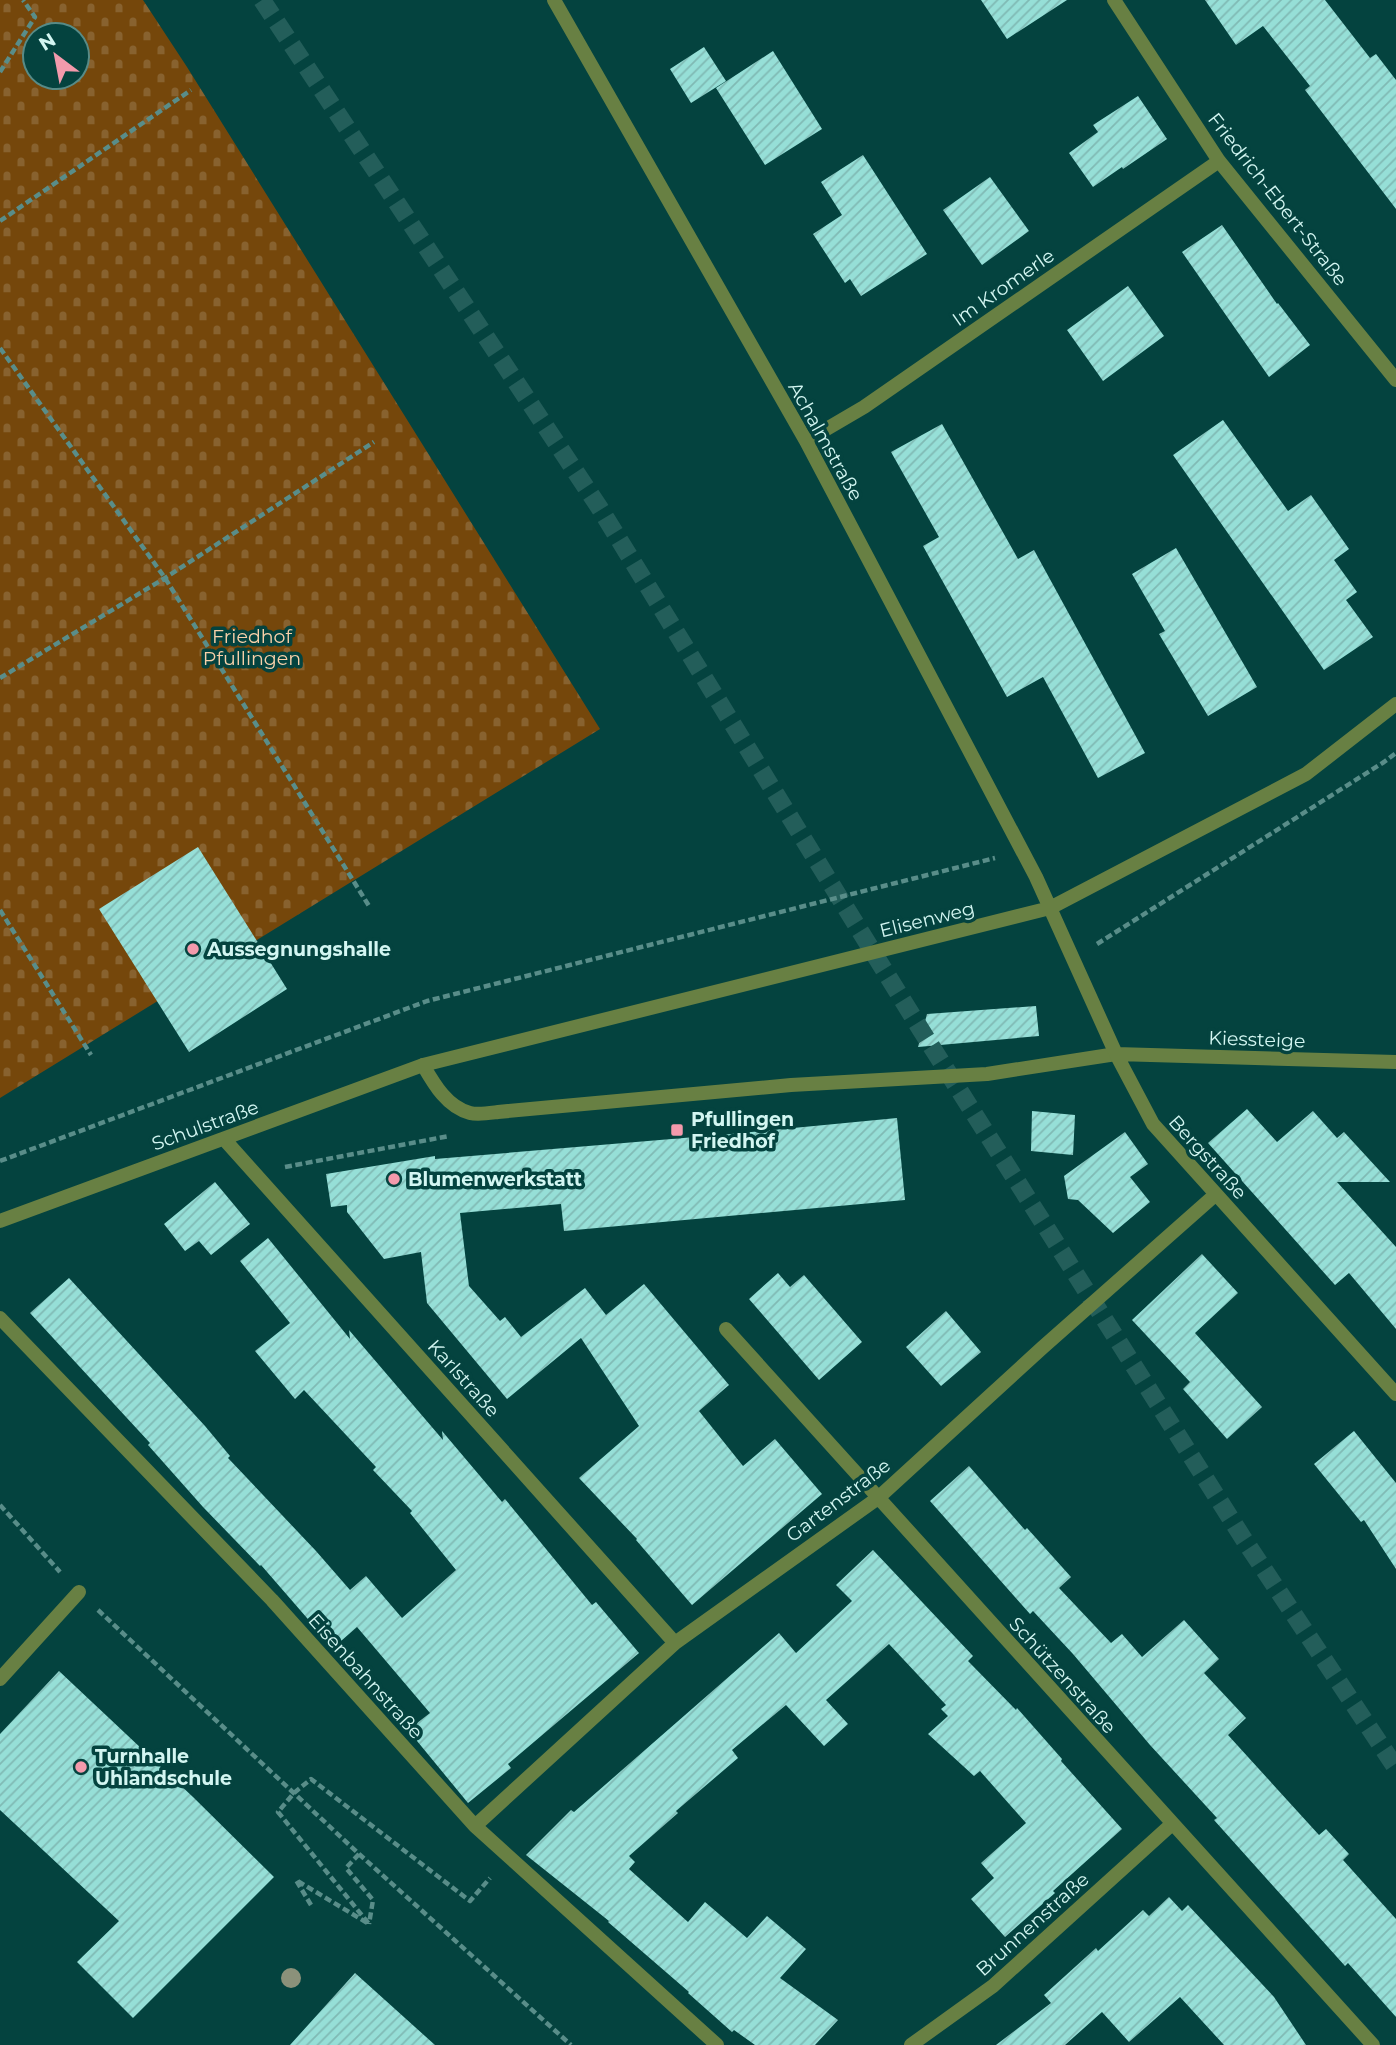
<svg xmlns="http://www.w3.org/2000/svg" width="1396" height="2045" font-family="Montserrat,sans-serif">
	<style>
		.cemetery { fill: url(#cemetery-stones); fill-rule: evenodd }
		.building { fill: url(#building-hatch) }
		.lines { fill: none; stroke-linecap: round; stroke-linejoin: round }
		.primary-tunnel { stroke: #235e5a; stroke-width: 18; stroke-dasharray: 18 9; stroke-linecap: butt }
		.path { stroke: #598d89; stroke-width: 4.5; stroke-dasharray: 7 3.5; stroke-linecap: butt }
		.lane { stroke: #688043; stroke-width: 14 }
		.street { stroke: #688043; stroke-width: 14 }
		.tree { fill: #8b917a }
		.poi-dot { fill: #f39aac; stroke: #04433f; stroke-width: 2.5 }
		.labels { text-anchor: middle; stroke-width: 7; stroke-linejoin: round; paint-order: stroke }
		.street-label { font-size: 19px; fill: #d3f6f2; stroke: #04433f }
		.park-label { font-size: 19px; fill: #f9d1aa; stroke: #04433f }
		.poi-label { font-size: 19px; font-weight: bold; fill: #d3f6f2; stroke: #04433f; text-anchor: start }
	</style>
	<defs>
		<pattern id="cemetery-stones" width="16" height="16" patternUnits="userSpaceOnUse" patternTransform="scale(1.75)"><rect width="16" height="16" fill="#75470b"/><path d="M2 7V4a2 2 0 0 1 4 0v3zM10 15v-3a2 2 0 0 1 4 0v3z" fill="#88622f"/></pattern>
		<pattern id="building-hatch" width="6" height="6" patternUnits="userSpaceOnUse" patternTransform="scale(1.75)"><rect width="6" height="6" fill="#96dfd7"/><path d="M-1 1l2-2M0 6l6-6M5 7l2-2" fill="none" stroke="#80bab4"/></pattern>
	</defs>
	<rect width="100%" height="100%" fill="#04433f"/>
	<!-- cemetery -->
	<path class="cemetery" d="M0 0H143L187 67 600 729 0 1098ZM35 35H77V77H35Z"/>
	<!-- building -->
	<path class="building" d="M981 0H1067L1007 39Z
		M1205 0H1325L1370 58 1376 54 1396 80V209L1305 90 1310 86 1263 26 1236 45Z
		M704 47 726 81 691 103 670 69Z
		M773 51 822 129 765 165 716 88Z
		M1138 96 1167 139 1123 169 1122 167 1093 187 1069 153 1098 132 1093 125Z
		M863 155 927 254 861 296 850 279 845 283 813 234 842 215 821 182Z
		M990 177 1029 231 982 265 943 210Z
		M1222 225 1277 304 1278 303 1310 345 1269 377 1182 252Z
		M1128 286 1164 336 1103 381 1067 330Z
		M1223 420 1288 511 1311 495 1349 549 1334 560 1357 592 1346 600 1373 637 1324 670 1173 455Z
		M942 424 1018 559 1034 550 1145 753 1098 778 1043 677 1007 697 923 546 939 537 891 452Z
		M1176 548 1257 687 1208 716 1159 634 1165 631 1132 574Z
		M198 847 287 989 189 1052 99 909Z
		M1036 1006 1039 1036 918 1047 927 1014Z
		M1247 1109 1277 1142 1313 1111 1337 1138 1344 1132 1390 1182H1337L1396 1247V1329L1349 1273 1335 1285 1208 1143Z
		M1032 1111 1075 1115 1073 1155 1031 1151Z
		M897 1118 905 1200 564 1231 561 1204 460 1213 469 1286 500 1321 505 1317 521 1337 585 1288 606 1315 644 1284 729 1385 699 1411 743 1466 775 1439 822 1494 692 1605 636 1540 637 1539 579 1478 639 1426 581 1338 507 1399 427 1303 421 1252 384 1259 347 1212V1205L331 1207 326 1174 435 1156V1159L731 1134Z
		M1125 1132 1148 1164 1130 1177 1150 1202 1113 1233 1078 1200 1068 1199 1064 1176Z
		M215 1182 250 1224 211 1255 199 1241 185 1251 164 1224Z
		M268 1238 350 1339 349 1330 443 1440 442 1431 502 1502 505 1499 592 1605 596 1602 639 1653 508 1764 511 1768 468 1803 408 1730 430 1713 357 1627 333 1648 261 1565 260 1566 203 1507 148 1445 150 1443 30 1313 69 1278 205 1426 230 1456 228 1458 316 1551 350 1590 366 1576 402 1618 456 1570 410 1513 412 1511 373 1470 376 1467 304 1390 295 1399 255 1351 290 1323 240 1261Z
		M1202 1254 1238 1293 1195 1333 1262 1407 1227 1439 1183 1389 1190 1382 1132 1320Z
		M778 1273 790 1287 804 1275 862 1342 819 1380 749 1299Z
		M946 1311 981 1352 941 1386 906 1347Z
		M1354 1431 1396 1483V1569L1364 1520 1361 1522 1314 1464Z
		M969 1466 1025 1530 1027 1528 1071 1577 1059 1588 1111 1643 1122 1634 1142 1657 1184 1620 1219 1659 1204 1673 1246 1718 1228 1735 1319 1835 1326 1829 1349 1854 1343 1860 1396 1919V2017L1348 1963 1345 1966 1214 1820 1217 1818 1150 1745 1073 1654 1033 1611 1030 1614 930 1501Z
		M873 1550 973 1656 968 1661 1016 1710 1017 1708 1062 1759 1061 1761 1122 1829 1053 1891 1055 1893 1005 1937 971 1899 994 1878 981 1863 1026 1823 980 1771 974 1776 928 1734 948 1716 941 1709 946 1705 889 1644 826 1700 848 1724 824 1746 786 1705 732 1750 738 1758 676 1811 678 1813 629 1856 635 1862 629 1869 688 1922 705 1902 747 1938 767 1916 806 1949 780 1978 838 2020 815 2045H755L734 2030 732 2032 688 1993 689 1992 608 1922 609 1921 526 1855 571 1810 574 1812 779 1633 796 1653 852 1601 836 1585Z
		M59 1671 193 1797 274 1877 133 2018 77 1962 119 1921 0 1810V1734Z
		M1169 1897 1182 1911 1188 1905 1274 1997 1306 2045H1224L1180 1997 1129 2042 1102 2012 1065 2045H996L1051 2003 1044 1995 1096 1948 1098 1951 1143 1910 1149 1916Z
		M355 1973 435 2045H290Z"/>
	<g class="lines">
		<!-- primary-tunnel -->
		<path class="primary-tunnel" d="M262 0 599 507 921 1030 1243 1538 1396 1768"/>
		<!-- path -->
		<path class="path" d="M0 72 35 17 23 0
			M0 221 191 90
			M0 348 165 578 369 906
			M0 678 165 578 374 442
			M0 910 91 1055
			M1097 944 1384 762 1396 753
			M0 1161 427 1001 995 858
			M285 1167 449 1136
			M0 1505 60 1572
			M98 1610 359 1854 571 2045
			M359 1854 346 1868 373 1900 369 1924
			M311 1905 296 1880 369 1924 278 1812 294 1793 311 1779 470 1901 490 1878"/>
		<!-- lane -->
		<path class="lane" d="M423 1065C434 1084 447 1107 470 1113 478 1115 490 1113 498 1112L791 1085 987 1074 1116 1054
			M0 1679 79 1592"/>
		<!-- street -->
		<path class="street" d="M554 0 806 441 1036 877 1116 1054 1153 1124 1396 1394
			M1114 0 1219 161 1396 380
			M806 441 864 407 1219 161
			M1116 1054 1396 1062
			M224 1139 675 1643
			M0 1221 423 1065 1050 908 1306 774 1396 704
			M0 1318 272 1600 475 1826 717 2045
			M726 1329 1373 2045
			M475 1826 675 1643 878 1498 1042 1348 1215 1195
			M911 2045 993 1986 1172 1824"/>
	</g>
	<!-- trees -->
	<circle class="tree" cx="291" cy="1978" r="10"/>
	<!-- markers -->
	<g class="poi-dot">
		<circle cx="193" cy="949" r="7"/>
		<rect x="670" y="1123" width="14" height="14" rx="3.5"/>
		<circle cx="394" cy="1179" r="7"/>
		<circle cx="81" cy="1767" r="7"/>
	</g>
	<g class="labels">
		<!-- street labels -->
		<g class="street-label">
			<text transform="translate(1278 199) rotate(52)" y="7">Friedrich-Ebert-Straße</text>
			<text transform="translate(1003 287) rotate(-35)" y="7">Im Kromerle</text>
			<text transform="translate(826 441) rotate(61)" y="7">Achalmstraße</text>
			<text transform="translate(927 919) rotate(-14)" y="7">Elisenweg</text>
			<text transform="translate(1257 1039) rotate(2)" y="7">Kiessteige</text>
			<text transform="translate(205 1125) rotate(-20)" y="7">Schulstraße</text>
			<text transform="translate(1208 1157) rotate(48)" y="7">Bergstraße</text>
			<text transform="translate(464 1378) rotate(48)" y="7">Karlstraße</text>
			<text transform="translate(838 1500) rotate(-37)" y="7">Gartenstraße</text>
			<text transform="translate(1063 1675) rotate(48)" y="7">Schützenstraße</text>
			<text transform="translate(366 1676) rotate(48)" y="7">Eisenbahnstraße</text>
			<text transform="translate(1032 1924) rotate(-42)" y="7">Brunnenstraße</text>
		</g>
		<!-- park labels -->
		<g class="park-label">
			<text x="252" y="643">Friedhof<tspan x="252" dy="22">Pfullingen</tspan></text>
		</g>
		<!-- poi labels -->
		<g class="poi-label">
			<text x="207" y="956">Aussegnungshalle</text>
			<text x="691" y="1126">Pfullingen<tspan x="691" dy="22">Friedhof</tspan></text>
			<text x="408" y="1186">Blumenwerkstatt</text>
			<text x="95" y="1763">Turnhalle<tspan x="95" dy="22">Uhlandschule</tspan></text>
		</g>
	</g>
	<!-- north arrow -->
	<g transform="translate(56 56) rotate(328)"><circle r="33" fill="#04433f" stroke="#578b87" stroke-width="2"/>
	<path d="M0-5L12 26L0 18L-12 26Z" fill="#f39aac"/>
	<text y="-10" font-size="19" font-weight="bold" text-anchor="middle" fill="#d3f6f2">N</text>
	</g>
</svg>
